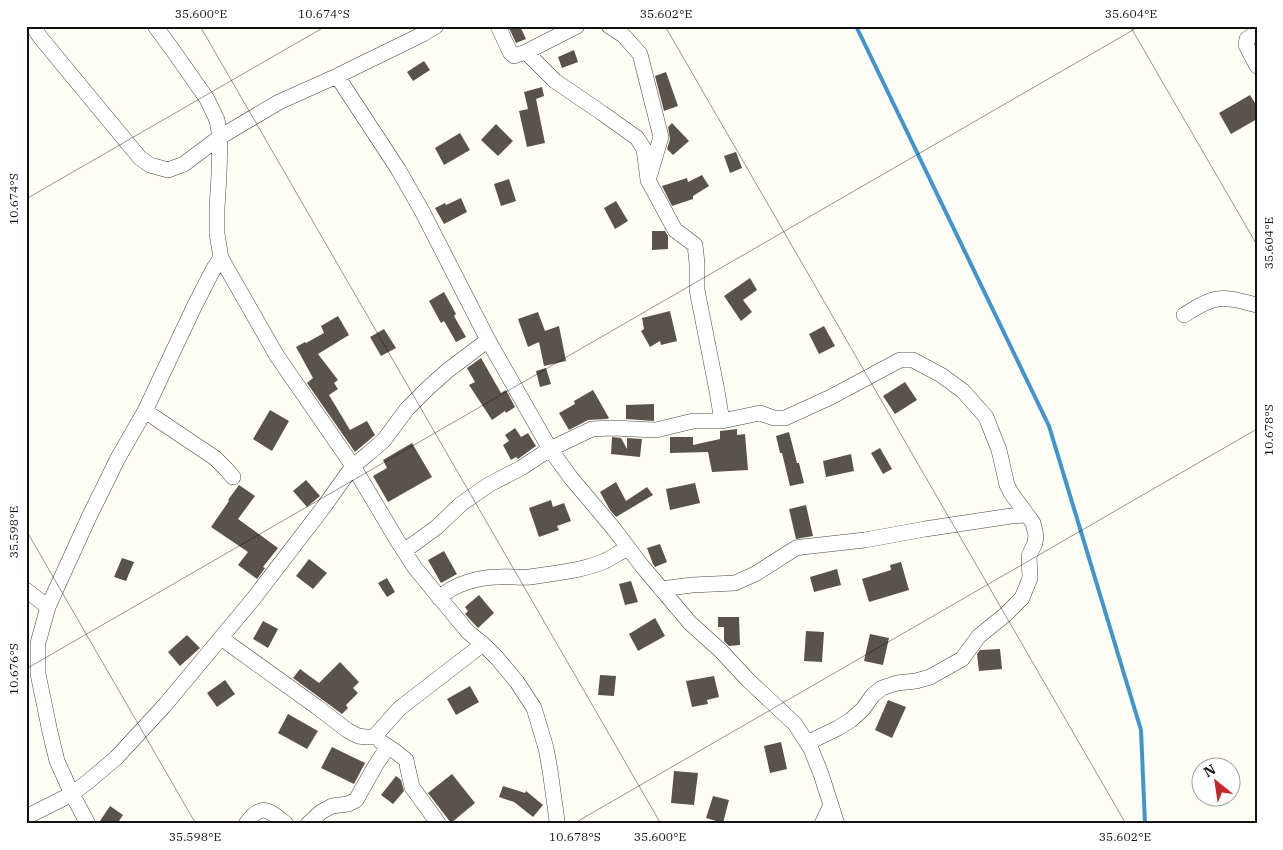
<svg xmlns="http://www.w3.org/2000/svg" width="1283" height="850" font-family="'IBM Plex Serif',serif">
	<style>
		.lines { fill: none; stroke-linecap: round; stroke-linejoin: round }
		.stream { stroke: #3f96cf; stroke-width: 4 }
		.building { fill: #5a524d }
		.minor-casing { stroke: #444; stroke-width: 16 }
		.minor { stroke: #fff; stroke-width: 15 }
		.ticks { fill: none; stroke: #111; stroke-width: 1; stroke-opacity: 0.45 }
		.neatline { fill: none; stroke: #111; stroke-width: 2 }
		.ticks-label { font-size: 12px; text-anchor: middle; fill: #111 }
	</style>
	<rect width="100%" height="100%" fill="#fffdf5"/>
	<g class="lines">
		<!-- stream -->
		<path class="stream" d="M856 26 1049 426 1141 730 1145 824"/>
	</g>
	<!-- building -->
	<path class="building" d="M508 26H520L526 39 516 43Z
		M574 50 578 62 562 68 558 57Z
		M424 61 430 70 413 81 407 72Z
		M666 72 678 106 664 111 655 76Z
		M542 87 544 96 536 99 545 143 527 147 519 111 528 109 524 92Z
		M1250 95 1257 106V119L1231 134 1219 113Z
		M672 123 689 141 673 155 667 149 670 139 668 127Z
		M496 124 513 141 498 156 481 140Z
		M460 133 470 150 444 165 435 148Z
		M736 152 742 168 730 173 724 156Z
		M702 175 709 186 693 196V199L672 206 662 186 687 178 688 182Z
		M509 179 516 201 501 206 494 184Z
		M461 198 467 212 444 224 435 208 445 203 446 205Z
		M616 201 628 221 615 229 604 208Z
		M652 231H665L668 236V249L652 250Z
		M750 278 757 290 743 300 752 312 741 321 724 296Z
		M444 292 456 314 454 316 466 337 456 342 444 321 441 323 429 301Z
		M670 311 677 341 661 345 660 341 650 347 641 331 644 329 642 318Z
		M538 312 545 331 559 326 566 361 544 366 539 342 528 347 518 319Z
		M338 316 349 335 318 354 338 380 334 383 338 389 329 395 350 430 367 421 375 435 355 452 307 383 313 378 296 347 305 342 306 343 324 333 321 326Z
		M824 326 835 346 819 354 809 334Z
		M384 329 396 348 381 356 370 337Z
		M481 358 501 393 506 390 515 407 506 413 505 411 492 420 469 385 475 382 467 368Z
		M546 368 551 384 540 387 536 371Z
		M905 382 917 400 895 414 883 396Z
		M593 390 609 418 607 419 588 420 569 430 559 413 575 404 574 401Z
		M654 404V421L626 419V405Z
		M270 410 289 421 272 451 253 439Z
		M515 428 521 437 528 433 536 446 518 459 516 457 511 460 503 445 509 441 505 435Z
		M737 429V435L745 434 748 470 712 472 708 452 670 453V437H693V445L720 439V431Z
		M789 432 797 463H799L804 483 790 486 782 453H780L776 436Z
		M612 437 621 438 627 449V438L642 439 640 457 611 454Z
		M412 443 432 477 388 502 373 476 387 468 383 460Z
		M880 448 892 469 883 474 871 453Z
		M851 454 854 471 826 477 823 461Z
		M306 480 320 496 307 507 293 491Z
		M616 482 626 501 647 487 653 495 616 517 610 510 600 492Z
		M695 483 700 503 670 510 666 489Z
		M239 485 255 496 238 519 278 548 263 567 265 568 257 579 238 565 248 552 211 527 229 501 228 500Z
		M551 500 553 507 564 503 571 521 557 526 559 530 539 537 529 508Z
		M806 505 813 536 796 539 789 509Z
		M660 544 667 562 655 567 653 564 647 548Z
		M444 551 457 574 441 583 428 560Z
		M122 558 134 562 126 581 114 577Z
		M309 559 327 573 313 589 296 576Z
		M901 562 909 590 869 602 862 579 891 570 890 565Z
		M837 569 841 585 814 592 810 577Z
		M387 578 395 592 387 597 378 583Z
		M631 581 638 602 625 605 619 584Z
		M479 595 494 613 478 628 465 614 468 611 465 607Z
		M718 617H739L740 645 729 646 724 641V627H718Z
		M655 618 665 636 638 651 629 634Z
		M263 621 278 629 268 648 253 639Z
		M806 631 824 632 822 662 804 661Z
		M870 634 889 638 883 665 864 661Z
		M187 635 200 648 180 666 168 652Z
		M1000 649 1002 669 979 671 977 654 980 650Z
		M340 662 359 682 353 688 358 693 346 705 348 708 342 714 293 678 300 669 319 683Z
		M600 675 616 676 614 696 598 695Z
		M714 676 719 697 707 700 708 704 692 707 686 681Z
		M225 680 235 694 217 707 207 693Z
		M470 686 479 702 456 715 447 699Z
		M888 700 906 707 892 738 875 730Z
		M288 714 318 731 307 749 278 733Z
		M781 742 787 769 770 773 764 746Z
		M332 747 365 763 354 784 321 768Z
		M674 771 698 773 694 805 671 803Z
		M452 774 475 803 451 823 428 793Z
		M396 776 401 780 404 791 393 804 381 795Z
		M503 786 525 793 526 791 543 805 533 817 514 802 499 797Z
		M713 796 729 800 723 823 706 818Z
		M110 806 123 815 117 824H98Z"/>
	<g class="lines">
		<defs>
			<path id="minor" d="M33 26 40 37 140 158 150 165 168 170 184 164 220 137 279 102 337 76 423 34 436 26
				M155 26 172 49 207 99 217 120 220 137 219 175 217 208V234L221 258 277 356 353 466 397 540 415 568 468 632 483 644 497 658 517 682 534 708 546 748 550 770 557 821 556 824
				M498 26 510 52 514 56 526 52 577 26
				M609 26 623 35 640 54 661 137 650 174
				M1257 32 1247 39 1246 45 1257 66
				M526 52 555 81 602 113 637 138 644 149 648 180 675 230 695 245 697 263V290L717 391 722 421
				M337 76 398 169 422 211 488 340 550 449 571 478 614 529 642 566 690 623 721 651 748 680 795 724 811 749 821 774 837 824
				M1184 315C1194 309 1205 301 1217 299 1230 297 1244 302 1257 305
				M145 411 215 458 226 469 233 477
				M404 551 437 527 461 504 490 484 521 468 550 449 592 429 612 428 656 430 693 421H722L760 413 774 418H785L831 397 900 360H913L941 375 963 391 986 417 999 450 1007 485 1011 493 1028 516 1033 523 1035 531 1036 536 1035 543 1029 556 1030 578 1022 598 1005 615 979 636 962 659 930 677 916 681 897 683 882 688 873 695 863 709 851 720 838 728 807 743
				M661 589 692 585 735 583 755 574 796 548 802 547 865 540 925 529 1011 516 1024 515 1028 516
				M26 590 48 607
				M439 598C454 584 478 577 499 577 509 576 520 578 530 577 554 573 582 571 605 561 613 557 620 552 628 548
				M221 638 317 707 347 730 358 736 366 737H374L400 708 483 644
				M381 742 396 752 406 760 412 787 438 823
				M26 817 72 794 90 780 116 758 165 705 254 598 323 508 353 466 368 454 384 440 407 409 428 388 447 371 488 340
				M88 824 72 794 57 761 50 732 38 674V643L48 607 89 517 118 458 145 411 194 307 214 268 221 258
				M246 824C261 802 269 810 286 824
				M308 824 321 812 332 806 348 804 356 800 377 763 388 747
				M822 824 831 805"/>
		</defs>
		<!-- minor casing -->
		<use href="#minor" class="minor-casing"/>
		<!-- minor -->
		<use href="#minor" class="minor"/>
	</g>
	<!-- ticks -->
	<path class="ticks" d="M200 26 661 824M665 26 1126 824M1130 26 1257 245M26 199 326 26M26 530 196 824M26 669 1140 26M573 824 1257 429"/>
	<!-- border -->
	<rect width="1283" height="850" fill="none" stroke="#ffffff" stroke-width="55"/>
	<!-- north arrow -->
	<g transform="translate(1216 782) rotate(330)"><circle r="24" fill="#ffffff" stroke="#a0a0a0"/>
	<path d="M0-4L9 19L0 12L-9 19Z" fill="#c4262e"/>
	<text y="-8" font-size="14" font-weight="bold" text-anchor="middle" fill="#111111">N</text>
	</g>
	<rect x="28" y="28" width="1228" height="794" class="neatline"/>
	<g class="ticks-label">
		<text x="201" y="18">35.600°E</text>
		<text x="324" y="18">10.674°S</text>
		<text x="666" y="18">35.602°E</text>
		<text x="1131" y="18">35.604°E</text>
		<text transform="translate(14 199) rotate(-90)" y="4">10.674°S</text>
		<text transform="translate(1269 243) rotate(-90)" y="4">35.604°E</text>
		<text transform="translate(1269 430) rotate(-90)" y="4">10.678°S</text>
		<text transform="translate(14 532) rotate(-90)" y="4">35.598°E</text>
		<text transform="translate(14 669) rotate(-90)" y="4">10.676°S</text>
		<text x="195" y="841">35.598°E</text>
		<text x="575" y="841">10.678°S</text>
		<text x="660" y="841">35.600°E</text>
		<text x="1125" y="841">35.602°E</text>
	</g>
</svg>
